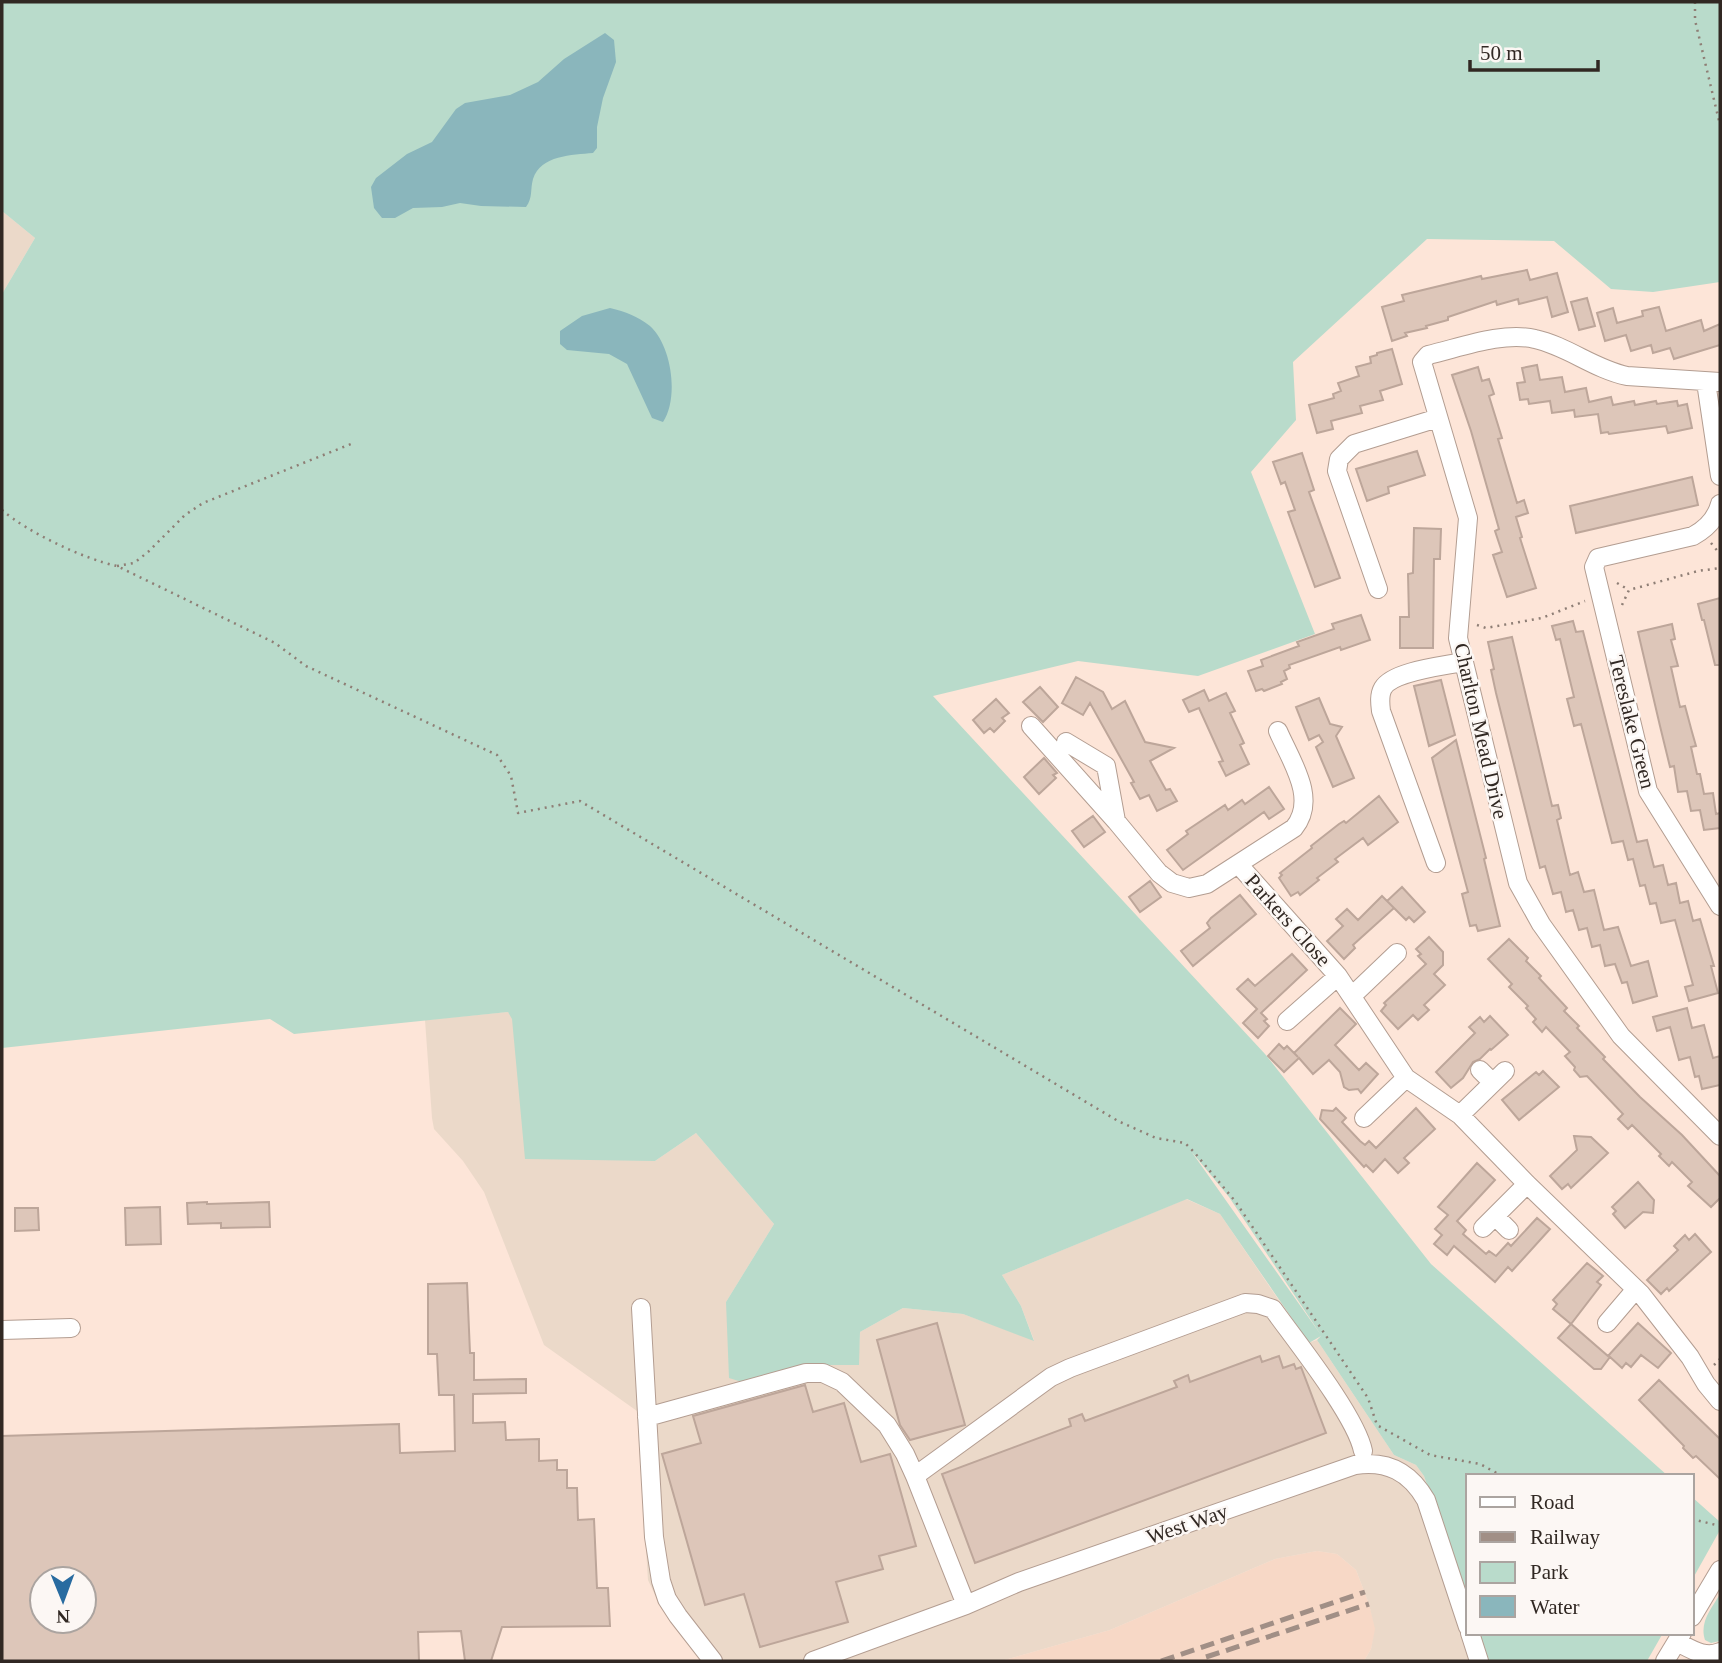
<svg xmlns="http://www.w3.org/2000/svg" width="1722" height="1663" font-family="'Times New Roman',serif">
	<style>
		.built { fill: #f7d8c6 }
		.industrial { fill: #ebd9c9 }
		.green { fill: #b9dbcb; fill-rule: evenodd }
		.water { fill: #8ab6bc }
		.building { fill: #ddc6b9; stroke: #bda69a; stroke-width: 2; fill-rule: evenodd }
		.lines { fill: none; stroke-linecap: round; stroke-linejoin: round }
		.minor-casing { stroke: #b39d91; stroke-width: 20 }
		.path { stroke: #8e7e75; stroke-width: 2.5; stroke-dasharray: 2 5; stroke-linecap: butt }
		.minor { stroke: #fff; stroke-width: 18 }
		.rail { stroke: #a18f86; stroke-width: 5; stroke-dasharray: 14 7; stroke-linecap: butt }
		.labels { text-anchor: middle; stroke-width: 5; stroke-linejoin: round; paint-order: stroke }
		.street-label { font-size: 21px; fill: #312823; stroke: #fcf7f4 }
	</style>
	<rect width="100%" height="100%" fill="#fde5d8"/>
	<!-- built -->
	<path class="built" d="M1317 1551 1337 1554 1356 1570 1369 1604 1376 1629 1371 1649 1364 1661H1001L1110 1630 1275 1559Z"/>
	<!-- industrial -->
	<path class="industrial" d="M2 211 35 238 2 294Z
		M508 1012 655 1161 696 1133 774 1224 726 1302 802 1365H858L860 1332 903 1308 963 1314 1034 1340 1021 1306 1002 1275 1186 1199 1220 1214 1308 1343 1317 1340 1394 1455 1416 1465 1424 1476 1468 1603V1633L1484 1650 1489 1661H1364L1371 1649 1375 1629 1369 1604 1356 1570 1337 1554 1317 1551 1275 1559 1110 1630 1001 1661H704L675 1625 655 1595 648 1580 637 1411 544 1345 484 1192 463 1161 434 1129 432 1118 425 1020Z"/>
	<!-- green -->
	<path class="green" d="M2 2H1720V282L1653 292 1611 289 1554 241 1427 239 1293 362 1296 420 1251 472 1315 634 1198 676 1078 661 933 696 1265 1054 1431 1264 1668 1476H1468V1603L1424 1476 1416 1465 1394 1455 1317 1340 1321 1336 1309 1343 1220 1214 1187 1199 1002 1275 1021 1306 1034 1341 963 1314 903 1308 860 1332 859 1365H802L742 1382 729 1378 726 1302 774 1224 696 1133 655 1161 525 1159 512 1019 508 1012 294 1034 270 1019 2 1048V294L35 238 2 211ZM1191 1151 1229 1197 1321 1335Z
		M1692 1497 1720 1522V1530L1692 1580Z
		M1720 1594V1641L1711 1643 1705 1640C1699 1622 1712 1608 1720 1594Z
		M1478 1633H1663L1647 1661H1489Z"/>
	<!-- water -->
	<path class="water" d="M605 33 614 40 616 62 603 98 597 127V148L593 153C572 155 541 155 533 179 530 190 533 197 526 207L481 206 460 203 442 207 413 208 395 218H382L374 208 371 187 376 178 407 154 432 142 456 109 465 103 510 95 538 82 564 59Z
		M610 308C626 312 637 316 650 326 672 346 679 398 663 422L652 418 627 364 609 354 567 350 560 344V331L582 316Z"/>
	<!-- building -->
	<path class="building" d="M1527 270 1530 280 1557 273 1568 312 1552 317 1547 297 1519 304 1518 299 1497 305 1496 301 1448 317V320L1426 326 1427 328 1405 333 1407 336 1392 341 1382 307 1404 301 1402 295 1481 276 1482 279Z
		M1587 298 1595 326 1579 330 1571 302Z
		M1659 307 1666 331 1701 320 1704 331 1720 324V345L1674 359 1670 348 1653 353 1651 345 1631 351 1626 335 1605 341 1597 313 1613 308 1617 323 1643 316 1642 311Z
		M1392 349 1402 384 1380 391 1383 400 1360 406 1362 413 1331 421 1333 429 1317 433 1309 405 1334 398 1333 394 1341 391 1338 383 1359 376 1356 367 1371 363 1370 357 1377 355V353Z
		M1537 365 1540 380 1562 377 1565 392 1586 388 1589 402 1611 397 1613 405 1634 401 1635 405 1656 401 1657 404 1677 401 1678 406 1687 404 1692 428 1668 433 1666 426 1609 434 1608 432 1601 433 1598 414 1575 417 1574 410 1552 413 1550 401 1529 404 1528 399 1520 400 1517 383 1525 382 1522 368Z
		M1478 367 1482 381 1489 379 1494 394 1489 396 1502 438 1498 439 1517 503 1524 500 1528 513 1516 517 1522 537 1520 538 1536 588 1507 597 1493 555 1502 552 1495 531 1499 529 1471 431 1452 375Z
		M1417 451 1425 475 1388 487 1389 493 1367 501 1356 469Z
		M1302 453 1314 490 1309 492 1340 578 1315 587 1288 512 1295 510 1285 482 1281 484 1273 462Z
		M1692 477 1698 505 1576 533 1570 506Z
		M1414 528 1441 529 1440 559H1434L1433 648H1400V617H1409L1408 574 1413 573Z
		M1720 598V665H1715L1704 620H1702L1698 604Z
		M1361 615 1370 640 1341 650 1340 647 1289 665 1290 668 1284 671 1287 679 1281 682 1282 684 1264 691 1262 689 1256 691 1248 671 1263 666 1261 660 1299 646 1297 642 1334 629 1332 624Z
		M1573 621 1576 632 1583 631 1637 842 1647 840 1654 867 1663 865 1668 885 1676 883 1680 903 1688 901 1693 921 1700 919 1714 966H1711L1718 993 1689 1001 1685 987 1693 985 1675 920 1661 923 1656 903 1650 904 1645 885 1640 886 1633 859 1628 860 1623 841 1612 843 1581 724 1574 726 1567 699 1574 697 1560 639 1556 640 1552 626Z
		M1672 624 1675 639 1671 640 1678 666 1671 667 1680 707 1685 706 1692 732 1696 746 1691 747 1697 774H1700L1704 794 1713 793 1716 814 1720 813V828L1704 830 1700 810 1691 811 1687 791 1678 792 1674 766 1670 767 1660 726 1638 632Z
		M1512 637 1552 806 1558 805 1561 818 1557 820 1570 875 1578 872 1584 892 1594 890 1604 930 1618 927 1631 966 1648 961 1657 996 1633 1003 1627 982 1622 983 1615 964 1605 966 1600 945 1592 947 1587 928 1579 930 1573 910 1566 912 1561 892 1553 894 1545 866 1540 868 1496 693 1491 670 1494 669 1488 642Z
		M1076 677 1103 692 1112 709 1125 701 1145 742 1174 748 1150 761 1166 790 1170 789 1177 801 1157 811 1149 795 1140 799 1131 783 1134 782 1090 703 1083 715 1062 703Z
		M1441 680 1455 735 1429 746 1414 686Z
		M1040 687 1058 707 1043 722 1023 702Z
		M1204 690 1209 701 1226 693 1235 711 1230 713 1244 743 1240 745 1249 764 1226 776 1219 762 1223 761 1199 708 1189 712 1183 700Z
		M1319 698 1330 724 1342 727 1336 736 1354 778 1333 787 1316 747 1323 742 1319 735 1309 740 1296 707Z
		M996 699 1009 713 1002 718 1005 721 994 732 990 728 984 733 973 720Z
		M1456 740 1486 858 1484 859 1500 926 1478 931 1476 925 1470 926 1462 894 1468 892 1432 758Z
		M1044 758 1057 773 1053 775 1056 778 1039 794 1024 777Z
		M1269 787 1284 809 1269 819 1264 812 1183 870 1167 850 1188 834 1186 831 1225 805 1228 810 1242 800 1245 804Z
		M1379 796 1398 822 1368 845 1363 838 1335 859 1338 862 1317 878 1319 880 1300 895 1298 892 1291 896 1279 878 1282 875 1280 873 1312 848 1311 846 1339 824 1344 821 1346 823Z
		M1093 816 1105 832 1084 847 1072 831Z
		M1150 881 1161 897 1140 912 1129 897Z
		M1402 887 1425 912 1414 922 1409 917 1406 920 1387 901Z
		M1240 895 1256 914 1193 966 1181 951 1210 928 1207 923 1211 918Z
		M1382 896 1394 908 1353 945 1355 948 1344 959 1327 941 1343 926 1336 919 1347 909 1358 920Z
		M1429 937 1443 952V965L1434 974 1445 985 1424 1005 1429 1010 1418 1020 1413 1015 1398 1029 1381 1011 1386 1005 1384 1003 1426 964 1418 956 1421 954 1416 949Z
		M1509 939 1528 958 1526 961 1541 976 1539 978 1567 1008 1564 1011 1579 1026 1577 1028 1605 1057 1603 1059 1640 1097 1682 1135 1720 1176V1198L1711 1207 1688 1186 1692 1182 1672 1162 1669 1166 1659 1156 1661 1154 1632 1125 1628 1129 1618 1119 1623 1114 1587 1076 1580 1077 1574 1070 1575 1067 1565 1056 1570 1052 1546 1027 1542 1032 1533 1022 1536 1019 1526 1008 1528 1006 1509 987 1512 984 1488 959Z
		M1292 954 1307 970 1261 1013 1267 1019 1264 1021 1269 1026 1258 1038 1243 1023 1257 1009 1237 989 1248 979 1255 986Z
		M1340 1008 1356 1024 1335 1045 1359 1070 1366 1063 1378 1074 1361 1093 1358 1089 1349 1090 1344 1087 1340 1072 1329 1060 1313 1074 1299 1058 1284 1072 1268 1056 1279 1044 1284 1049 1287 1046 1298 1057 1294 1053Z
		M1687 1008 1692 1028 1704 1025 1713 1058 1720 1056V1085L1702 1089 1699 1076 1695 1077 1690 1057 1679 1060 1670 1027 1657 1031 1653 1017Z
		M1490 1016 1508 1035 1491 1050 1490 1049 1480 1059 1473 1062 1463 1078 1451 1088 1436 1072 1475 1033 1469 1027 1480 1017 1484 1022Z
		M1543 1071 1559 1087 1519 1120 1502 1100 1536 1072 1539 1075Z
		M1336 1108 1346 1118 1342 1122 1360 1141 1365 1145 1369 1141 1376 1148 1416 1108 1435 1129 1404 1158 1409 1163 1398 1173 1385 1159 1373 1172 1366 1165 1364 1167 1320 1119 1322 1110 1333 1111Z
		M1574 1136 1591 1137 1608 1153 1571 1188 1568 1184 1562 1189 1550 1176 1577 1150Z
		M1477 1163 1495 1180 1457 1221 1466 1230 1463 1234 1486 1254 1489 1251 1496 1256 1508 1243 1511 1246 1537 1218 1550 1229 1512 1271 1508 1267 1495 1282 1454 1246 1447 1255 1434 1244 1442 1235 1435 1229 1448 1215 1438 1207Z
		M1638 1182 1654 1200 1653 1213 1643 1212 1625 1228 1613 1214 1616 1211 1612 1207Z
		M207 1202V1204L269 1202 270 1227 221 1228V1223L188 1224 187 1203Z
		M160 1207 161 1244 126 1245 125 1208Z
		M15 1208H38L39 1230 15 1231Z
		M1695 1234 1711 1252 1669 1291 1667 1288 1661 1294 1647 1280 1678 1250 1674 1246 1685 1235 1689 1240Z
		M1587 1263 1603 1276 1597 1282 1601 1285 1571 1324 1553 1309 1557 1304 1553 1300Z
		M467 1283 470 1353H474V1380L526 1379V1393L473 1394V1423L505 1422 506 1440 539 1439V1461L557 1460V1470H567V1488H577L578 1520 594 1519 597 1588H608L610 1626 502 1627 491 1661H465L461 1631 418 1632 419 1661H2V1436L399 1424 400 1453 455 1451 454 1395H439L437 1354H428V1284ZM42 1579H84V1621H42Z
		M937 1323 965 1425 910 1440 900 1425 877 1340Z
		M1638 1323 1671 1353 1658 1368 1641 1355 1631 1367 1626 1363 1622 1368 1610 1357 1601 1369H1594L1558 1338 1571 1324 1608 1356Z
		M1260 1356 1262 1362 1279 1356 1283 1368 1294 1364 1296 1369 1301 1367 1326 1433 975 1563 942 1474 1071 1426 1069 1419 1082 1414 1085 1421 1177 1387 1174 1381 1188 1375 1190 1382Z
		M1659 1380 1720 1439V1479L1696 1456 1693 1458 1683 1448 1684 1446 1639 1400Z
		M805 1385 813 1412 844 1403 861 1462 890 1454 916 1546 879 1556 883 1569 836 1582 848 1622 760 1647 744 1594 705 1605 662 1454 701 1443 693 1416Z"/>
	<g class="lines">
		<defs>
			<path id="minor" d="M1706 382 1720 476
				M1720 382 1627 376C1594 369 1567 346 1535 339 1503 331 1459 348 1428 355L1422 362 1468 518 1458 638 1518 883 1541 924 1621 1036 1720 1136
				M1720 504C1716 519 1706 529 1693 536L1598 558 1594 567 1648 791 1720 906
				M1378 589 1337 471 1339 459 1354 444 1438 418
				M1031 726 1116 821
				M1066 742 1106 766 1116 821 1159 873 1172 883 1189 888 1207 884 1294 828C1318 799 1291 761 1278 731
				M1436 863 1381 711C1380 703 1379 695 1383 688 1393 671 1444 666 1463 662
				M1238 864 1338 976 1406 1078 1460 1115 1527 1184 1641 1294 1690 1357 1706 1384 1720 1401
				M1353 995 1397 953
				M1287 1021 1338 976
				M1480 1070 1493 1083
				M1460 1115 1505 1071
				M1364 1118 1406 1078
				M1495 1216 1509 1230
				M1483 1228 1527 1184
				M641 1308 654 1537 661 1581 667 1599 678 1616 713 1661
				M1607 1323 1636 1289
				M2 1330 71 1328
				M647 1417 806 1373H823L842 1382 887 1425 905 1454 915 1476 966 1605
				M915 1476 1051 1377 1070 1368 1245 1303 1258 1304 1273 1309C1296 1341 1356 1416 1363 1451
				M1692 1617 1720 1570
				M1470 1633 1479 1661
				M1677 1642C1691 1649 1705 1659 1720 1652
				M813 1661 966 1605 1019 1582 1355 1465C1387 1460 1410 1472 1426 1500L1468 1627
				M1665 1661 1682 1633"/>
		</defs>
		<!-- minor casing -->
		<use href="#minor" class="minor-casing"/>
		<!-- path -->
		<path class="path" d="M1695 2V20L1720 125
			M2 510C27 532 84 559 117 566L275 643 306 666 497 755 511 776 518 813 580 801 1118 1121 1156 1138 1185 1143 1194 1152 1235 1201 1368 1398 1377 1425 1430 1455 1480 1464 1502 1476
			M1711 543 1720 554
			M117 566 134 563 148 552 185 515 203 503 351 444
			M1617 583 1629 590
			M1622 605 1629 590 1698 571 1720 568
			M1477 625 1486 628 1542 618 1585 601
			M1714 1365 1720 1359
			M1692 1519 1720 1526"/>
		<!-- minor -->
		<use href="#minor" class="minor"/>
		<!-- rail -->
		<path class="rail" d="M1206 1657 1369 1604
			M1161 1661 1365 1592"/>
	</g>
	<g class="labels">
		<!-- street labels -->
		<g class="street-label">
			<text transform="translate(1632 722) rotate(76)" y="7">Tereslake Green</text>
			<text transform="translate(1481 731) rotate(77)" y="7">Charlton Mead Drive</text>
			<text transform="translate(1288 920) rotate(48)" y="7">Parkers Close</text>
			<text transform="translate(1187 1524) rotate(-19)" y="7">West Way</text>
		</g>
	</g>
	<!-- border -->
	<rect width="1722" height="1663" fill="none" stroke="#312823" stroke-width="7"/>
	<!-- legend -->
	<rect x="1466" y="1474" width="228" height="161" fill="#fcf7f4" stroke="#aba4a0" stroke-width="2"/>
	<rect x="1480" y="1497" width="35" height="10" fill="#ffffff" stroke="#aba4a0" stroke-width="2"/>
	<text x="1530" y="1509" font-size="21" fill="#312823">Road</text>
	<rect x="1480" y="1532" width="35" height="10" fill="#a18f86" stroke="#aba4a0" stroke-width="2"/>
	<text x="1530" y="1544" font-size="21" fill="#312823">Railway</text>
	<rect x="1480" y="1562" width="35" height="21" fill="#b9dbcb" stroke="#aba4a0" stroke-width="2"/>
	<text x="1530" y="1579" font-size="21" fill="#312823">Park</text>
	<rect x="1480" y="1596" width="35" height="21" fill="#8ab6bc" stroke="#aba4a0" stroke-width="2"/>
	<text x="1530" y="1614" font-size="21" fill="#312823">Water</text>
	<!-- north arrow -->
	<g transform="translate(63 1600) rotate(179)"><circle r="33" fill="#fcf7f4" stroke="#aba4a0" stroke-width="2"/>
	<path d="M0-5L12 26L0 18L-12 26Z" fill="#286ba0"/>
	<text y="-10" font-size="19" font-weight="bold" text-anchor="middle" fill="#312823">N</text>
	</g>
	<!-- scale -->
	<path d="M1470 60v10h128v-10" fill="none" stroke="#312823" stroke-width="3.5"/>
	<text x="1480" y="60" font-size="21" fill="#312823" stroke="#fcf7f4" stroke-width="5" paint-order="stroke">50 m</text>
</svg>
